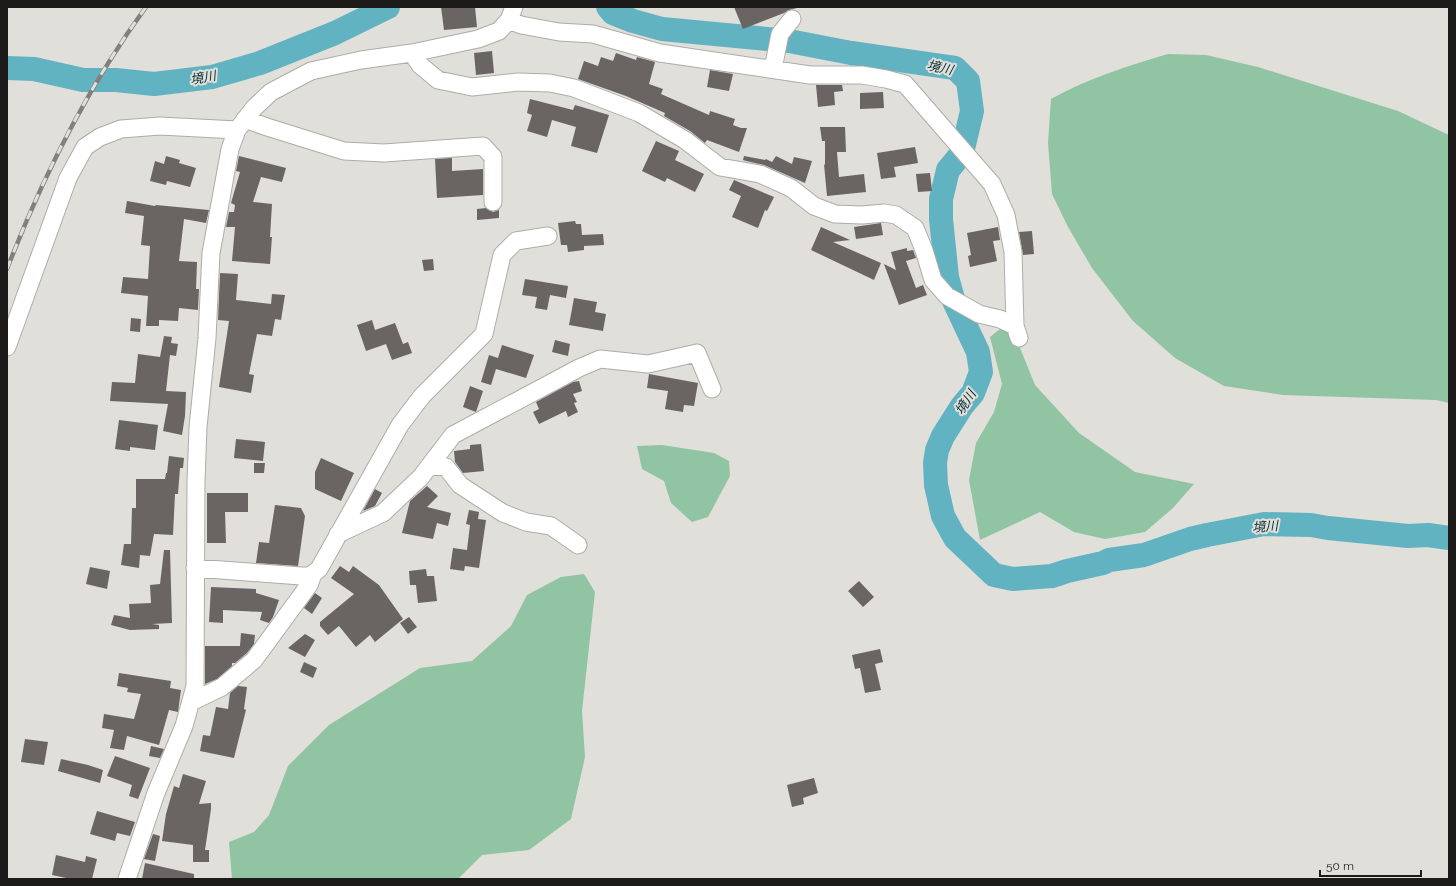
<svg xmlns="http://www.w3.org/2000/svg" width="1456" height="886" font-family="Raleway,'Noto Sans JP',sans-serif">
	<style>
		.green { fill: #90c4a3 }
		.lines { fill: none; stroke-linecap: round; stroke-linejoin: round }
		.river { stroke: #62b3c1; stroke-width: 24 }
		.building { fill: #6a6563 }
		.minor-casing { stroke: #adaca7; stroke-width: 19 }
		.minor { stroke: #fff; stroke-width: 17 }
		.rail-casing { stroke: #81807c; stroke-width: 4.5 }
		.rail { stroke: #e0dfda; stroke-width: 3; stroke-dasharray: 9; stroke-linecap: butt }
		.labels { text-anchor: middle; stroke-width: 4; stroke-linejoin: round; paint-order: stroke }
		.water-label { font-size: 13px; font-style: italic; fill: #062f36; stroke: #e0dfda }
	</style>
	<rect width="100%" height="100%" fill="#e0dfda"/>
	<!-- green -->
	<path class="green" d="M1168 54 1206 55 1258 67 1398 111 1449 135V403L1436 400 1283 395 1224 386 1175 358 1133 321 1092 268 1068 227 1052 194 1048 143 1051 99C1089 78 1127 66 1168 54Z
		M1000 329 1014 333 1035 385 1079 433 1135 472 1194 484 1173 508 1145 532 1105 539 1074 532 1040 512 980 540 969 480 976 443 994 412 1002 384 990 337Z
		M662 445 714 453 729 461 730 476 708 517 692 522 671 503 664 481 642 469 637 446Z
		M584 574 595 592 582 711 585 757 571 819 529 850 482 855 458 879H232L229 842 254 832 269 815 288 766 329 725 420 668 472 661 511 626 527 595 561 577Z"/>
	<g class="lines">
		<!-- river -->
		<path class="river" d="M608 7 613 13 633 21 662 29 789 41 851 53 955 68 968 81 972 111 962 153 948 170 941 199V219L947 277 953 299 978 352 981 372 973 393 962 406 943 436 937 450 935 463 936 485 943 516 955 538 994 575 1013 579 1052 576 1067 571 1103 563 1109 560 1144 555 1190 539 1207 535 1264 524 1311 525 1328 528 1408 536 1428 535 1449 538
			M7 68 34 69 83 80H116L154 84 212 77 260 63 335 33 388 7"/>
	</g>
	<!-- building -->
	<path class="building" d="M441 7H475L477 27 444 30Z
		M734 7H797V8L789 10 784 13 743 29Z
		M492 51 494 73 476 75 474 53Z
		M616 53 636 60 637 57 655 62 649 84 663 89 661 94 709 115 710 111 735 119 733 125 741 128H747L739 152 707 140 705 143 690 131 664 116 665 113 626 96 578 79 584 61 598 66 601 57 613 61Z
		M710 70 733 74 729 91 707 87Z
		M816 85H842L843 91 834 92 835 105 818 107Z
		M883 92 884 108 860 109V93Z
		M530 99 573 110 575 105 609 115 597 153 571 146 576 127 552 120 547 137 527 131 532 115 527 113Z
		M820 127H845L846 152H837L839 177 864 174 866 192 827 196 824 164 825 165V141H822Z
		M656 141 679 151 675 160 704 174 695 192 667 178 665 182 642 171Z
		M915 147 918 163 894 167 896 177 881 179 877 153Z
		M166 156 180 160 179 163 196 168 190 187 167 181 166 185 150 181 155 161 164 164Z
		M239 156 286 168 282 182 261 177 253 202 272 204 270 237H272L270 264 232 261 235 227H226L229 212H234L235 205 231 203 240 172 236 171Z
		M744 156 765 160 766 159 772 162 776 156 792 164 794 157 812 161 805 183 764 165 746 161 743 160Z
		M452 158V171L483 169V195L437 198 435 159Z
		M930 173 932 191 918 192 916 174Z
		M734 180 774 197 767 211 765 210 758 228 732 217 741 196 729 190Z
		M127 201 155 206 156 205 209 210 206 223 184 219 179 261 197 262 196 289H199L198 308V310L179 308 178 321 159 320V326H146L148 296 121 293 123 277 148 279 150 246 141 245 144 216 125 213Z
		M486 208 493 212 499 210V218L477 220V209Z
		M575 221 576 224H581L582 235 603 234 604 245 584 246V250L568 252 567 245H561L558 223Z
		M881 223 883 235 856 239 854 227Z
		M821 227 850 240 833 242 881 263 874 280 811 250Z
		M998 227 1000 240 993 241 997 261 970 267 968 256 971 255 967 233Z
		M1032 231 1034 254 1023 255 1019 232Z
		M907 248V251L913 250 916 258 906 261 916 288 923 285 927 295 899 305 884 264 896 270 891 252Z
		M433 259 434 270 424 271 422 260Z
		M220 273 238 274 236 300 271 304 272 294 285 295 281 320 275 319 272 336 257 334 249 374 254 375 251 393 219 387 229 321 218 320Z
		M525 279 568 286 566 298 550 295 547 310 535 308 537 297 522 295Z
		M574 298 597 302 595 312 606 314 603 331 569 325Z
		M131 318 141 319 140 332 130 331Z
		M372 320 375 330 395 323 403 344 408 342 412 353 392 360 386 344 366 351 357 325Z
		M164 336 172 337 171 343 178 344 176 356 170 355 166 391 186 392 185 416 182 435 163 431 168 404 110 401 112 382 135 383 138 354 160 357Z
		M555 340 570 344 568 356 552 352Z
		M502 345 534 355 526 378 496 369 491 385 481 382 489 355 498 358Z
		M649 374 698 383 694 406 684 405 683 412 665 409 668 391 647 388Z
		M579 381 582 391 573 394 577 402 574 403 578 412 568 417 566 411 539 424 533 412 539 409 536 402 573 382Z
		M470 386 483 391 476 412 463 407Z
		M119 420 158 425 155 450 130 447V451L115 449Z
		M236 439 265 442 263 461 234 458Z
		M481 444 484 471 463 473 455 462 454 451 470 449V445Z
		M169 456 184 458 183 468H180L178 494H175L173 535 154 534 150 556 140 555 139 568 121 565 124 544H131L132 508H136V479H165L166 473H167Z
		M321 458 354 473 341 501 315 489V472Z
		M254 463H265L264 473H254Z
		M427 486 438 496 427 507 451 513 448 526 437 523 433 539 402 533 410 501Z
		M375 489 382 493 375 506 363 511Z
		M207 493H248V512H225L226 543H207Z
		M275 505 301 508 305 516 298 566 256 563 259 542 269 543Z
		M469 510 479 512 478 519 486 520 479 568 465 566 464 571 450 569 453 548 467 550 470 525 466 524Z
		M164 550H170L172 623 152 624 159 625V629L130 630 111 625 114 615 130 618 129 604 151 603 150 585 160 584Z
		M340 566 349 572 353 566 379 585 403 619 375 642 370 635 356 647 339 626 328 635 320 626V622L354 594 331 578Z
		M90 567 110 571 107 589 86 584Z
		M426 569 427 576H434L437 601 418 603 416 585H410L409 571Z
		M859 581 874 597 863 607 848 591Z
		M211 587 256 589V593L279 600 273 617 269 623 260 620 262 612 223 610V623L209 622Z
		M315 593 322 598 312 614 304 608Z
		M409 617 417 627 408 634 400 623Z
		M241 633 255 635 254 644 247 653 235 663H232V666L217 679 205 684V646H240Z
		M305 634 315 640 305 657 288 648Z
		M880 649 883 662 875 664 881 690 865 693 860 668 855 669 852 655Z
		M304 662 317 668 313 678 300 672Z
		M119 673 171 681 170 688 181 690 178 712 169 710 159 745 127 736 124 750 110 748 114 730 102 728 104 714 134 719 141 694 127 692 128 688 117 686Z
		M238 686 247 687 244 709 246 710 234 758 200 751 203 735 210 736 216 707 228 709 230 693Z
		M25 739 48 742 44 765 21 762Z
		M151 746 164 749 160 758 149 756Z
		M115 756 150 768 138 799 129 796 132 785 107 776Z
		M61 759 88 765 103 770 100 783 58 771Z
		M183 774 206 781 199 804 211 803V809L205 850H209V862H193V845L162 841 166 814 174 786 179 788Z
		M814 778 818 793 803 798 804 804 792 807 787 785Z
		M97 811 135 822 130 836 117 833 115 841 90 834Z
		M153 834 160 836 155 861 144 859Z
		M56 855 85 862 86 856 97 859 92 879H71L52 875Z
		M145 863 194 874V879H142Z"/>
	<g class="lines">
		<defs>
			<path id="minor" d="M509 20 521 25 559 32 593 34 660 53 810 75H862L886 79 905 84 992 184 1006 215 1013 252 1015 326 1019 338
				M412 53 420 65 438 80 472 87 518 82 550 83 574 88 639 113 685 140 720 167 760 174 791 188 814 206 835 214 862 215 884 213 896 215 915 228 924 250 933 280 947 296 979 314 1000 319 1015 326
				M773 69 780 34 792 19
				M245 119 267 127 344 151 384 153 483 146 493 157V202
				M7 347 68 178 85 147 100 137 121 129 160 126 237 130
				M430 465 446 467 460 485 503 513 526 522 551 526 578 545
				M338 534 383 513 421 477 453 435 579 368 600 359 648 364 697 353 712 389
				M195 568 301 576H310L319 569 400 425 422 396 484 334 502 255 516 241 548 236
				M191 702 222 687 254 660 309 585 313 574
				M127 879 156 793 184 726 195 686 196 481 198 427 207 338 211 253 230 149 237 130 254 108 271 92 311 71 361 60 412 53 478 39 499 31 509 20 514 7"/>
		</defs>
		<!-- minor casing -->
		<use href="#minor" class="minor-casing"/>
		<!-- minor -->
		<use href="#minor" class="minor"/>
		<defs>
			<path id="rail" d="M7 269C43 176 87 88 146 7"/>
		</defs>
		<!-- rail casing -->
		<use href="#rail" class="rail-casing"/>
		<!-- rail -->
		<use href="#rail" class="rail"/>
	</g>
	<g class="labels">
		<!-- water labels -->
		<g class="water-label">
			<text transform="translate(940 67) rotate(13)" y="5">境川</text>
			<text transform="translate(203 77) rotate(-10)" y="5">境川</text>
			<text transform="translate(965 402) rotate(-57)" y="5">境川</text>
			<text transform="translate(1265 526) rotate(-4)" y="5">境川</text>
		</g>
	</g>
	<!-- border -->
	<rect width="1456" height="886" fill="none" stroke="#1c1b19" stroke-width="16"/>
	<!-- scale -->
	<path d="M1320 870v6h101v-6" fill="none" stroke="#1c1b19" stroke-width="2"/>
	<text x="1326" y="870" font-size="12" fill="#1c1b19" stroke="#e0dfda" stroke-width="3" paint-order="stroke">50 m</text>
</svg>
